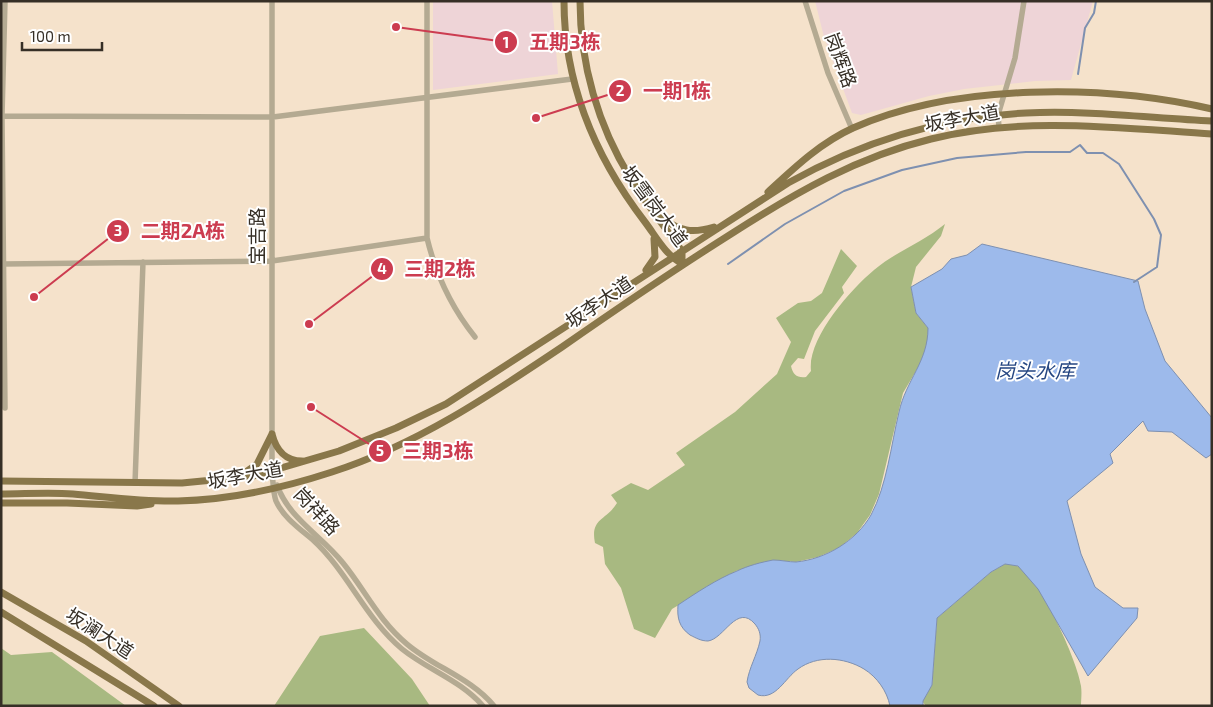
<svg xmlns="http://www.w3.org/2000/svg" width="1213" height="707" font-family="'Exo 2','Noto Sans SC',sans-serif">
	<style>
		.commercial { fill: #eed4d7 }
		.forest { fill: #a8b981 }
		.water { fill: #9dbaeb; stroke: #7e90b0 }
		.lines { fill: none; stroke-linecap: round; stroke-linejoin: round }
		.stream { stroke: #7e90b0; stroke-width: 2 }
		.minor { stroke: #b4aa92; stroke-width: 5.5 }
		.major { stroke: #89774a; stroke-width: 7 }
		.labels { text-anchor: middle; stroke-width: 4; stroke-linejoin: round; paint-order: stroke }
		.street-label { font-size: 19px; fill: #362f26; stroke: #fff }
		.water-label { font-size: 20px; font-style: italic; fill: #254682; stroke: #fff }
		.leader { fill: none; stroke: #cc3c50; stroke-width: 2 }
		.callout-dot { fill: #cc3c50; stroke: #fff; stroke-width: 2 }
		.mark-label { font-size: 15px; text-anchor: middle; font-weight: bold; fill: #fff }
		.callout-label { font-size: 20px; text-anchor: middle; font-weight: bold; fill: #cc3c50; stroke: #fff; stroke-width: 4; stroke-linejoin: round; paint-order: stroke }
	</style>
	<rect width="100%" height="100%" fill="#f5e2cb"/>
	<!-- commercial -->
	<path class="commercial" d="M433 1H552L558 74 433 90Z
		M815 1H1093L1071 80 1035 81 964 89 929 96 861 115 852 113 824 37Z"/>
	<!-- forest -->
	<path class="forest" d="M945 224 941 236 916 267 911 287 916 313 928 328V343L919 366 903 393 879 494 870 515 857 533 839 548 818 557 796 562 773 560 736 571 672 609 655 638 634 629 621 588 605 564 603 547 595 543C590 518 606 521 617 503L611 495 631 483 648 490 685 465 676 453 735 412 777 374 791 342 776 318 798 303 811 301 822 293 841 249 857 266 842 287 844 293 815 331 804 359 798 358 791 366C793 375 797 378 806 377L811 371C807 339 850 290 874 270 895 252 923 242 945 224Z
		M1005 564C1009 564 1013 564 1017 566 1039 575 1078 662 1081 686 1082 693 1081 700 1081 706H926L922 701 932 685 937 618 991 572Z
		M364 628 412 679 430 706H274L320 636Z
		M1 648 11 655 52 652 126 706H1Z"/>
	<!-- water -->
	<path class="water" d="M982 244 1138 281 1145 309 1165 361 1212 418V454L1206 458 1172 432 1148 431 1143 421 1110 454 1113 463 1067 501 1081 554 1095 587 1123 608H1138L1137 618 1088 676 1038 589 1018 566 1005 564 991 572 937 618 932 685 923 701V706H890C887 691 877 677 864 669 844 657 817 655 798 669 785 678 776 700 758 695L749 688 747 682C749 668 757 655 760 641 761 634 759 629 755 624 737 603 724 639 708 641 701 641 696 638 690 635 679 627 677 618 678 605 696 593 717 579 737 571 747 566 762 562 773 560 781 560 789 562 796 562 826 559 856 541 871 515 887 485 891 445 899 412 906 380 928 362 928 328L916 313 911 287 942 269 951 259 967 255Z"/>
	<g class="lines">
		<!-- stream -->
		<path class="stream" d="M1078 74 1085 28 1094 13 1096 1
			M728 264 785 224 844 191 902 170 957 158 1026 152H1070L1080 145 1087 153H1103L1119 164 1154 219 1161 235 1157 267 1134 282"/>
		<!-- minor -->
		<path class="minor" d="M272 1V471C273 480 273 493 276 501 283 517 300 529 313 540 348 572 365 618 402 649 428 670 460 680 483 706
			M427 1V238C436 275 451 307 475 337
			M805 1 828 73 852 129
			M1 116 273 117 572 79
			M999 127 998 115 1015 58 1024 1
			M3 264 272 261 427 238
			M5 408 2 116 5 1
			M135 483 143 262
			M277 485C289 519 321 535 343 563 365 590 379 621 407 644 434 667 471 678 494 706"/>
		<!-- major -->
		<path class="major" d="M564 1C564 85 595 157 645 222 657 238 665 254 682 264
			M580 1C580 64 598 126 631 179 646 204 665 227 682 251V264
			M768 192C794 168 820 143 853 128 955 83 1104 84 1212 109
			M661 218C681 231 691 234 714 227
			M646 270 655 257 654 239
			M272 434C276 450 286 461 302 461
			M240 476 257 464 272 434
			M1 481 182 483 254 476 339 451 396 428 446 404 788 183C861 142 941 117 1026 113 1088 110 1150 118 1212 121
			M1 494C25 494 49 492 73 494 108 497 143 502 178 501 230 500 283 488 332 472 416 445 489 396 562 347 618 308 674 270 731 234 795 193 857 157 931 139 1024 116 1118 128 1212 134
			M1 503H67L137 506 151 504
			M1 592 86 641 179 706
			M1 612 154 706"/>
	</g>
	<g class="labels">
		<!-- street labels -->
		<g class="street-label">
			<text transform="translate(841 60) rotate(70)" y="7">岗辉路</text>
			<text transform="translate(962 118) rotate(-10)" y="7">坂李大道</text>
			<text transform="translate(655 206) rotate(53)" y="7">坂雪岗大道</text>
			<text transform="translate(257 236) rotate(-90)" y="7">宝吉路</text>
			<text transform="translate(599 302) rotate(-34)" y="7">坂李大道</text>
			<text transform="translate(245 475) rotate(-10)" y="7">坂李大道</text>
			<text transform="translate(317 511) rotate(47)" y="7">岗祥路</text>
			<text transform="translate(100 633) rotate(33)" y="7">坂澜大道</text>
		</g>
		<!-- water labels -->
		<g class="water-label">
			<text x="1035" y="378">岗头水库</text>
		</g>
	</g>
	<!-- callouts -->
	<path class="leader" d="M396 27L506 42M536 118L620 91M34 297L118 231M309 324L382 269M311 407L380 451"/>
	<g class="callout-dot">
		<circle cx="396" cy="27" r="5"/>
		<circle cx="536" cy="118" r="5"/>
		<circle cx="34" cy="297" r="5"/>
		<circle cx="309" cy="324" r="5"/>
		<circle cx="311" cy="407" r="5"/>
		<circle cx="506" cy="42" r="12"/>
		<circle cx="620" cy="91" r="12"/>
		<circle cx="118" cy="231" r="12"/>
		<circle cx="382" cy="269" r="12"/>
		<circle cx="380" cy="451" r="12"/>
	</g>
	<g class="mark-label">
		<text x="506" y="48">1</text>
		<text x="620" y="96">2</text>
		<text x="118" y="236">3</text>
		<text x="382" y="274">4</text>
		<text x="380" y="456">5</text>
	</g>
	<g class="callout-label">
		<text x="565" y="49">五期3栋</text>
		<text x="677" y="98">一期1栋</text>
		<text x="183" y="238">二期2A栋</text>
		<text x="440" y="276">三期2栋</text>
		<text x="438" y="458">三期3栋</text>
	</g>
	<!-- border -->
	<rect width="1213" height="707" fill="none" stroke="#362f26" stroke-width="5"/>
	<!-- scale -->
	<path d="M22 42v8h80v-8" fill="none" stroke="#362f26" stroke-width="2.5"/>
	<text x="30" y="42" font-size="15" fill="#362f26" stroke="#ffffff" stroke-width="4" paint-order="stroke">100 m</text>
</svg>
